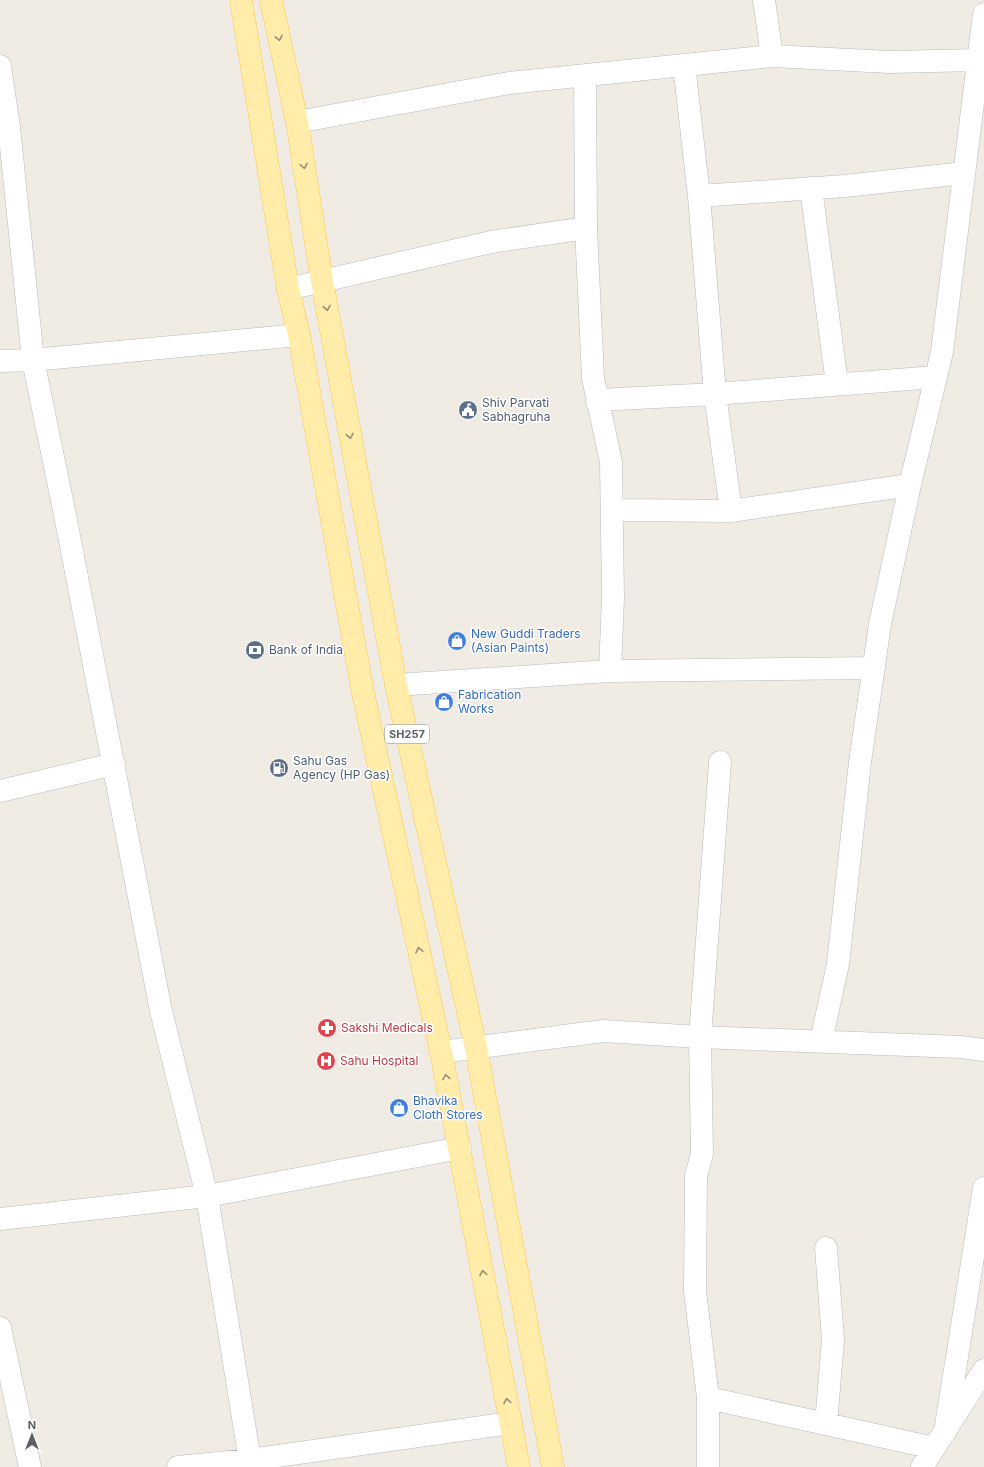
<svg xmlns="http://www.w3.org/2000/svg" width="984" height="1467" font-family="Inter,sans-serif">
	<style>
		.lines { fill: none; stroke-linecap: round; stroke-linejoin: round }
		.minor-casing { stroke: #b6babf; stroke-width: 23 }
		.major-casing { stroke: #ffc54d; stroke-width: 23 }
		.minor { stroke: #fff; stroke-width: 22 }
		.major { stroke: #ffeda9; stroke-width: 22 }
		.oneway { stroke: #94917d }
		.labels { text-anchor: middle; stroke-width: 3; stroke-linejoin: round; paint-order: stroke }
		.shield { fill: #fff; stroke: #8c9094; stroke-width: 1 }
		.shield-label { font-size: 11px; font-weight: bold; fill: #5b6066 }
		.service-label { font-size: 12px; fill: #4e5e75; stroke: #fff; text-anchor: start }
		.shop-label { font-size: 12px; fill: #366cbe; stroke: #fff; text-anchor: start }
		.health-label { font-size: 12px; fill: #be3a42; stroke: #fff; text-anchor: start }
	</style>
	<rect width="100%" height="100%" fill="#f0ece3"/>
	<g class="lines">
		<defs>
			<path id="minor" d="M772 56 889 62 978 60
				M684 65 699 196
				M0 66 9 127 33 360 65 515 161 1011 207 1196 251 1467
				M297 122 509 83 772 56 764 0
				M811 188 837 384
				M586 228 593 378 611 462 613 598 610 671
				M288 289 491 242 586 228 585 75
				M0 361 33 360 299 335
				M936 377 715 394 699 196 845 186 964 173
				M597 402 598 400 715 394 731 511 910 485
				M612 510 731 511
				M396 685 610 671 874 668
				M0 791 114 764
				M821 1041 838 964 860 762 880 624 910 485 942 352 984 14
				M441 1052 603 1031 700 1037 961 1047 984 1050
				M0 1219 207 1196 460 1148
				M826 1248 833 1340 826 1424 934 1448
				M0 1328 30 1467
				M708 1398 826 1424
				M945 1432 984 1188
				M178 1467 249 1460 511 1423
				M708 1467V1398L695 1291 696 1176 702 1154 700 1037 720 762
				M922 1467 984 1370"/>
			<path id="major" d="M241 0 288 289 299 335 362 688 441 1052 519 1467
				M271 0 297 122 322 281 396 685 476 1048 553 1467"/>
		</defs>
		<!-- minor casing -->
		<use href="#minor" class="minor-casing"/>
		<!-- major casing -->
		<use href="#major" class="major-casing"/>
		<!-- minor -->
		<use href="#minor" class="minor"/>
		<!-- major -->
		<use href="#major" class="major"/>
	</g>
	<!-- one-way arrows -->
	<defs><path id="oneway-chevron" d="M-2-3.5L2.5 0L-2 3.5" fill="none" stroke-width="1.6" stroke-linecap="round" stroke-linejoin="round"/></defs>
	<g class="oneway">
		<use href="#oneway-chevron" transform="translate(279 38) rotate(78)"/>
		<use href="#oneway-chevron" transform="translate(304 166) rotate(81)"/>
		<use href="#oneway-chevron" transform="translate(327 308) rotate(80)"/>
		<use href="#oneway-chevron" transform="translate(350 436) rotate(80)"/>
		<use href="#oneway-chevron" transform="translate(419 950) rotate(-102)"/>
		<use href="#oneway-chevron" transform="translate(446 1077) rotate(-101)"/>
		<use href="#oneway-chevron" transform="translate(483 1273) rotate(-101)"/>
		<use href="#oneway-chevron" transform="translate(507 1401) rotate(-101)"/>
	</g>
	<!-- icons -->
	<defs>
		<symbol id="civic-disc" viewBox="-11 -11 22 22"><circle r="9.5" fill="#5c6f8a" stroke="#fff"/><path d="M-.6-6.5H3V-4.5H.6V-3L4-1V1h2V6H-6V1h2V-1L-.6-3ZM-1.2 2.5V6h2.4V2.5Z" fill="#fff"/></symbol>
		<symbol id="shop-disc" viewBox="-11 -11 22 22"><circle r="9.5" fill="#3f7fe0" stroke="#fff"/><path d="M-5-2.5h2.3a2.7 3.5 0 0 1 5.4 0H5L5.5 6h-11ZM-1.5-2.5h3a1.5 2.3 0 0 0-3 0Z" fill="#fff"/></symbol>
		<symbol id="bank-disc" viewBox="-11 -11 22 22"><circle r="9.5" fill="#5c6f8a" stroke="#fff"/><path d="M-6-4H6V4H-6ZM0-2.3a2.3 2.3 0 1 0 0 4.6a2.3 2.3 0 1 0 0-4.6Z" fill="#fff"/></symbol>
		<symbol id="fuel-disc" viewBox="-11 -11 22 22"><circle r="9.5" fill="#5c6f8a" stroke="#fff"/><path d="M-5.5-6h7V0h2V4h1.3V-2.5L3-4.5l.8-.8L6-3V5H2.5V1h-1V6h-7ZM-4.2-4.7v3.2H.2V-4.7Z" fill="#fff"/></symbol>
		<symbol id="pharmacy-disc" viewBox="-11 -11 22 22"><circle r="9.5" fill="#e0444e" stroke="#fff"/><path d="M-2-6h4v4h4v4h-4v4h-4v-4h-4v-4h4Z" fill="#fff"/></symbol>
		<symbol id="hospital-disc" viewBox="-11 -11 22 22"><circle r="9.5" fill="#e0444e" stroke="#fff"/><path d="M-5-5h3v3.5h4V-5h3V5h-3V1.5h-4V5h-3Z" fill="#fff"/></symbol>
	</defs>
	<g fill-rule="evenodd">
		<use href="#civic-disc" x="457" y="399" width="22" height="22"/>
		<use href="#shop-disc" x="446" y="630" width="22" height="22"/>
		<use href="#bank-disc" x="244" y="639" width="22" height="22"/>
		<use href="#shop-disc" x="433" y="691" width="22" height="22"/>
		<use href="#fuel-disc" x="268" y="757" width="22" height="22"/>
		<use href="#pharmacy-disc" x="316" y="1017" width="22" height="22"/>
		<use href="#hospital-disc" x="315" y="1050" width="22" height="22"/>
		<use href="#shop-disc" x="388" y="1097" width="22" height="22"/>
	</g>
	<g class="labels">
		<!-- shield labels -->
		<rect class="shield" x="385" y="725" width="44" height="18" rx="3"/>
		<g class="shield-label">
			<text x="407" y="738">SH257</text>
		</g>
		<!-- service labels -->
		<g class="service-label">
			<text x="482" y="407">Shiv Parvati<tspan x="482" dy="14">Sabhagruha</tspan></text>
			<text x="269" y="654">Bank of India</text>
			<text x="293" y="765">Sahu Gas<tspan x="293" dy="14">Agency (HP Gas)</tspan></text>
		</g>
		<!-- shop labels -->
		<g class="shop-label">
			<text x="471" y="638">New Guddi Traders<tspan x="471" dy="14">(Asian Paints)</tspan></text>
			<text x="458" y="699">Fabrication<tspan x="458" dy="14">Works</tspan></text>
			<text x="413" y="1105">Bhavika<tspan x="413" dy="14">Cloth Stores</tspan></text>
		</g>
		<!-- health labels -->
		<g class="health-label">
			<text x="341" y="1032">Sakshi Medicals</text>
			<text x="340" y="1065">Sahu Hospital</text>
		</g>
	</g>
	<!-- north arrow -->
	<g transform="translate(32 1435)" stroke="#ffffff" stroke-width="3" paint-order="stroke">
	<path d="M0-3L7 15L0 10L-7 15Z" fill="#5b6066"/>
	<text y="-6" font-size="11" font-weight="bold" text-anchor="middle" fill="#5b6066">N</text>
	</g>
</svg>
